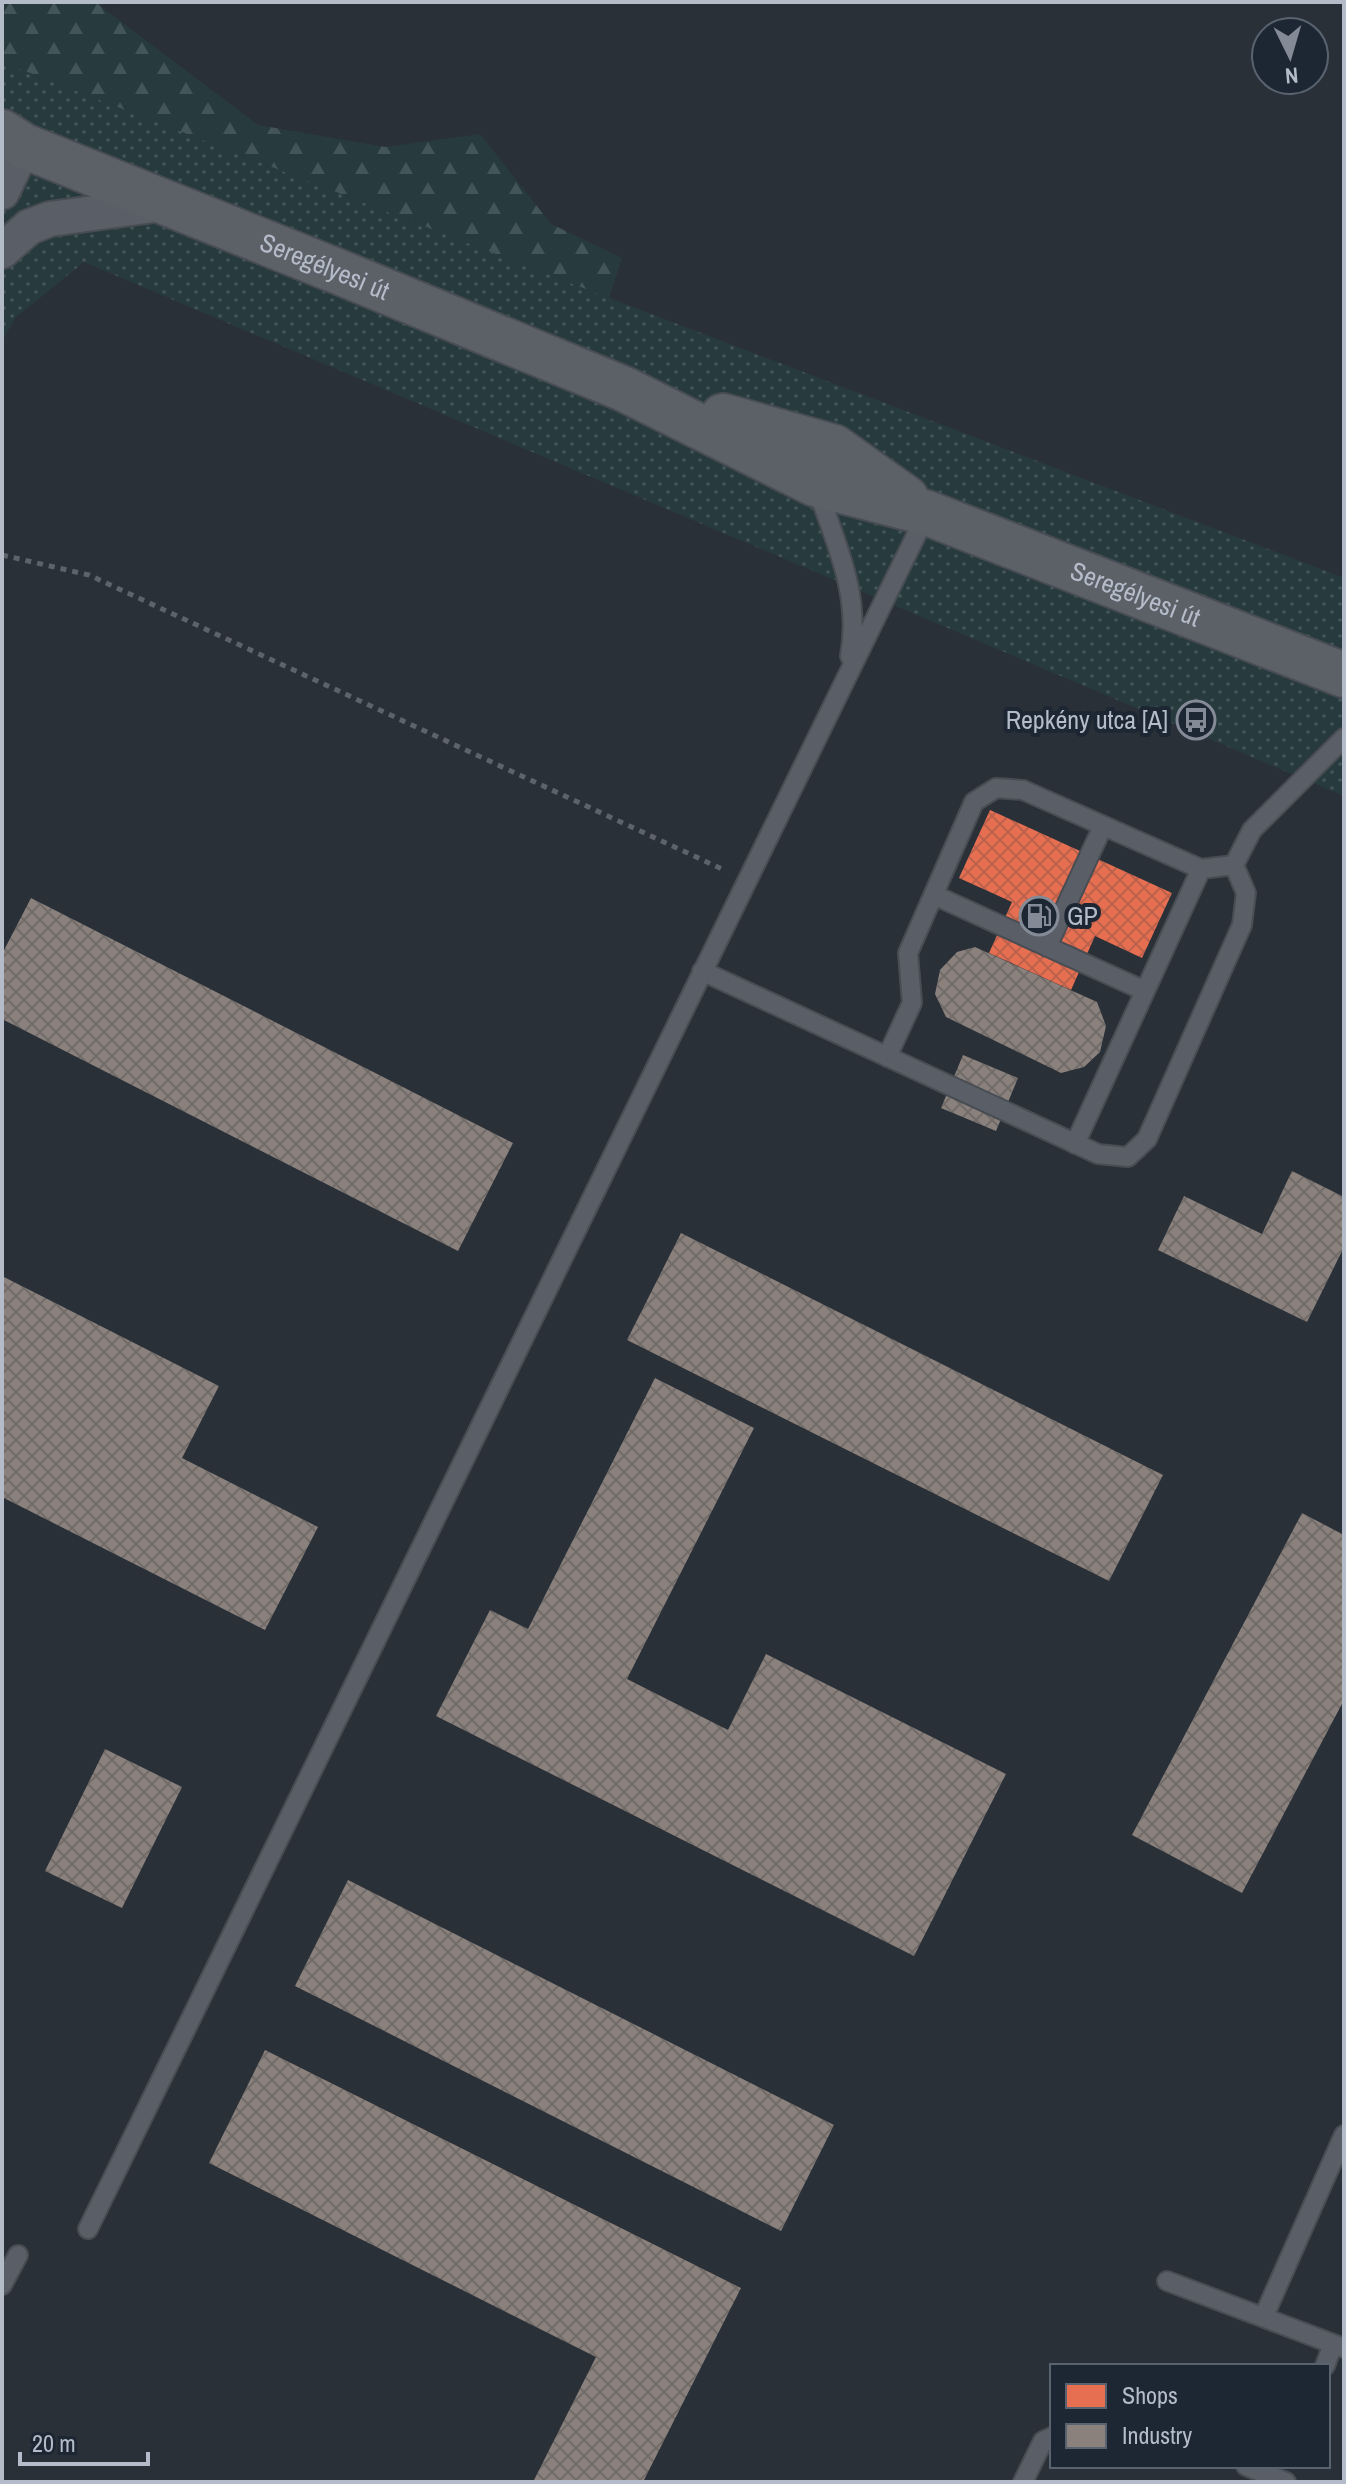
<svg xmlns="http://www.w3.org/2000/svg" width="1346" height="2484" font-family="'Archivo Narrow',sans-serif">
	<style>
		.green { fill: url(#green-dots) }
		.forest { fill: url(#forest-firs) }
		.shops { fill: url(#shops-cross-hatch) }
		.industry { fill: url(#industry-cross-hatch) }
		.lines { fill: none; stroke-linecap: round; stroke-linejoin: round }
		.service-casing { stroke: #484c53; stroke-width: 22 }
		.minor-casing { stroke: #484c53; stroke-width: 38 }
		.primary-casing { stroke: #484c55; stroke-width: 48 }
		.path { stroke: #5d636a; stroke-width: 5; stroke-dasharray: 6 6; stroke-linecap: butt }
		.service { stroke: #5a5e66; stroke-width: 18 }
		.minor { stroke: #5a5e66; stroke-width: 34 }
		.primary { stroke: #5c6168; stroke-width: 44 }
		.labels { text-anchor: middle; stroke-width: 8; stroke-linejoin: round; paint-order: stroke }
		.street-label { font-size: 26px; fill: #b4bcc9; stroke: #1d2633 }
		.poi-label { font-size: 26px; fill: #b4bcc9; stroke: #1d2633; text-anchor: end }
	</style>
	<defs>
		<pattern id="green-dots" width="8" height="8" patternUnits="userSpaceOnUse" patternTransform="scale(2)"><rect width="8" height="8" fill="#273a3e"/><path d="M2 2h.1M6 6h.1" fill="none" stroke="#445559" stroke-width="1.8" stroke-linecap="round"/></pattern>
		<pattern id="forest-firs" width="22" height="20" patternUnits="userSpaceOnUse" patternTransform="scale(2)"><rect width="22" height="20" fill="#273a3e"/><path d="M5 1l3.5 6h-7zM16 11l3.5 6h-7z" fill="#445559"/></pattern>
		<pattern id="shops-cross-hatch" width="8" height="8" patternUnits="userSpaceOnUse" patternTransform="scale(2)"><rect width="8" height="8" fill="#e76f51"/><path d="M0 0l8 8M0 8l8-8" fill="none" stroke="#bb614c"/></pattern>
		<pattern id="industry-cross-hatch" width="8" height="8" patternUnits="userSpaceOnUse" patternTransform="scale(2)"><rect width="8" height="8" fill="#8a817c"/><path d="M0 0l8 8M0 8l8-8" fill="none" stroke="#716b69"/></pattern>
	</defs>
	<rect width="100%" height="100%" fill="#2a3038"/>
	<!-- green -->
	<path class="green" d="M2 62 609 298 1344 578V796L84 262 15 318 2 342Z"/>
	<!-- forest -->
	<path class="forest" d="M2 2H95L258 125 385 147 480 134 551 224 622 258 609 298 2 62Z"/>
	<!-- shops -->
	<path class="shops" d="M990 810 1172 893 1142 958 1095 936 1071 990 989 953 1012 902 959 878Z"/>
	<!-- industry -->
	<path class="industry" d="M31 898 513 1143 458 1251 2 1019V954Z
		M975 947 1097 1002 1106 1026 1100 1052 1084 1067 1061 1073 946 1017 935 994 940 970 957 952Z
		M963 1055 1018 1078 996 1131 941 1108Z
		M1292 1171 1344 1197V1247L1307 1322 1158 1250 1184 1196 1262 1234Z
		M681 1233 1163 1475 1109 1581 627 1340Z
		M2 1276 219 1386 182 1458 318 1527 265 1630 2 1497Z
		M655 1378 754 1428 627 1679 728 1730 766 1654 1006 1774 914 1956 436 1716 490 1610 528 1629Z
		M1302 1513 1344 1535V1700L1242 1893 1132 1835Z
		M105 1749 182 1787 122 1908 45 1871Z
		M348 1880 834 2125 781 2231 295 1986Z
		M265 2050 741 2288 643 2482H533L596 2357 209 2163Z"/>
	<g class="lines">
		<defs>
			<path id="service" d="M817 488C836 544 861 595 850 656
				M934 895 1145 991
				M1047 947 1103 826
				M702 971 1098 1154 1128 1157 1147 1139 1242 925 1246 893 1234 865 1252 830 1344 738
				M887 1057 912 1003 908 953 974 802 996 788 1023 790 1201 869 1234 865
				M1075 1144 1201 869
				M88 2229 927 513
				M1167 2281 1344 2348
				M2 2285 18 2255
				M1264 2316 1344 2135
				M1325 2366 1333 2344
				M1246 2466 1286 2482
				M1023 2482 1043 2441 1052 2437"/>
			<path id="minor" d="M2 192 24 146
				M2 251 29 227 50 219 168 203"/>
			<g id="primary">
				<path id="s1" d="M2 132 24 146 339 272 624 389 815 484 927 513 1344 675"/>
				<path d="M723 416 834 447 906 498"/>
			</g>
		</defs>
		<!-- service casing -->
		<use href="#service" class="service-casing"/>
		<!-- minor casing -->
		<use href="#minor" class="minor-casing"/>
		<!-- primary casing -->
		<use href="#primary" class="primary-casing"/>
		<!-- path -->
		<path class="path" d="M2 555 89 575 722 869"/>
		<!-- service -->
		<use href="#service" class="service"/>
		<!-- minor -->
		<use href="#minor" class="minor"/>
		<!-- primary -->
		<use href="#primary" class="primary"/>
	</g>
	<!-- icons -->
	<defs>
		<symbol id="bus-ring" viewBox="-11 -11 22 22"><circle r="9.5" fill="#1d2633" stroke="#848b96" stroke-width="1.5"/><path d="M-5-6H5V4H4V6H2V4H-2V6H-4V4H-5ZM-3.5-4V0h7V-4ZM-3.5 1.2v1.5H-2V1.2ZM2 1.2v1.5H3.5V1.2Z" fill="#848b96"/></symbol>
		<symbol id="fuel-ring" viewBox="-11 -11 22 22"><circle r="9.5" fill="#1d2633" stroke="#848b96" stroke-width="1.5"/><path d="M-5.5-6h7V0h2V4h1.3V-2.5L3-4.5l.8-.8L6-3V5H2.5V1h-1V6h-7ZM-4.2-4.7v3.2H.2V-4.7Z" fill="#848b96"/></symbol>
	</defs>
	<g fill-rule="evenodd">
		<use href="#bus-ring" x="1174" y="698" width="44" height="44"/>
		<use href="#fuel-ring" x="1017" y="894" width="44" height="44"/>
	</g>
	<g class="labels">
		<!-- street labels -->
		<g class="street-label">
			<text dy="9" stroke="none"><textPath href="#s1" startOffset="350">Seregélyesi út</textPath></text>
			<text dy="9" stroke="none"><textPath href="#s1" startOffset="1226">Seregélyesi út</textPath></text>
		</g>
		<!-- poi labels -->
		<g class="poi-label">
			<text x="1168" y="729">Repkény utca [A]</text>
			<text x="1067" y="925" text-anchor="start">GP</text>
		</g>
	</g>
	<!-- border -->
	<rect width="1346" height="2484" fill="none" stroke="#b4bcc9" stroke-width="8"/>
	<!-- legend -->
	<rect x="1050" y="2364" width="280" height="104" fill="#1d2633" stroke="#59626f" stroke-width="2"/>
	<rect x="1066" y="2384" width="40" height="24" fill="#e76f51" stroke="#59626f" stroke-width="2"/>
	<text x="1122" y="2404" font-size="24" fill="#b4bcc9">Shops</text>
	<rect x="1066" y="2424" width="40" height="24" fill="#8a817c" stroke="#59626f" stroke-width="2"/>
	<text x="1122" y="2444" font-size="24" fill="#b4bcc9">Industry</text>
	<!-- north arrow -->
	<g transform="translate(1290 56) rotate(175)"><circle r="38" fill="#1d2633" stroke="#59626f" stroke-width="2"/>
	<path d="M0-6L14 30L0 20L-14 30Z" fill="#848b96"/>
	<text y="-12" font-size="22" font-weight="bold" text-anchor="middle" fill="#b4bcc9">N</text>
	</g>
	<!-- scale -->
	<path d="M20 2452v12h128v-12" fill="none" stroke="#b4bcc9" stroke-width="4"/>
	<text x="32" y="2452" font-size="24" fill="#b4bcc9" stroke="#1d2633" stroke-width="6" paint-order="stroke">20 m</text>
</svg>
